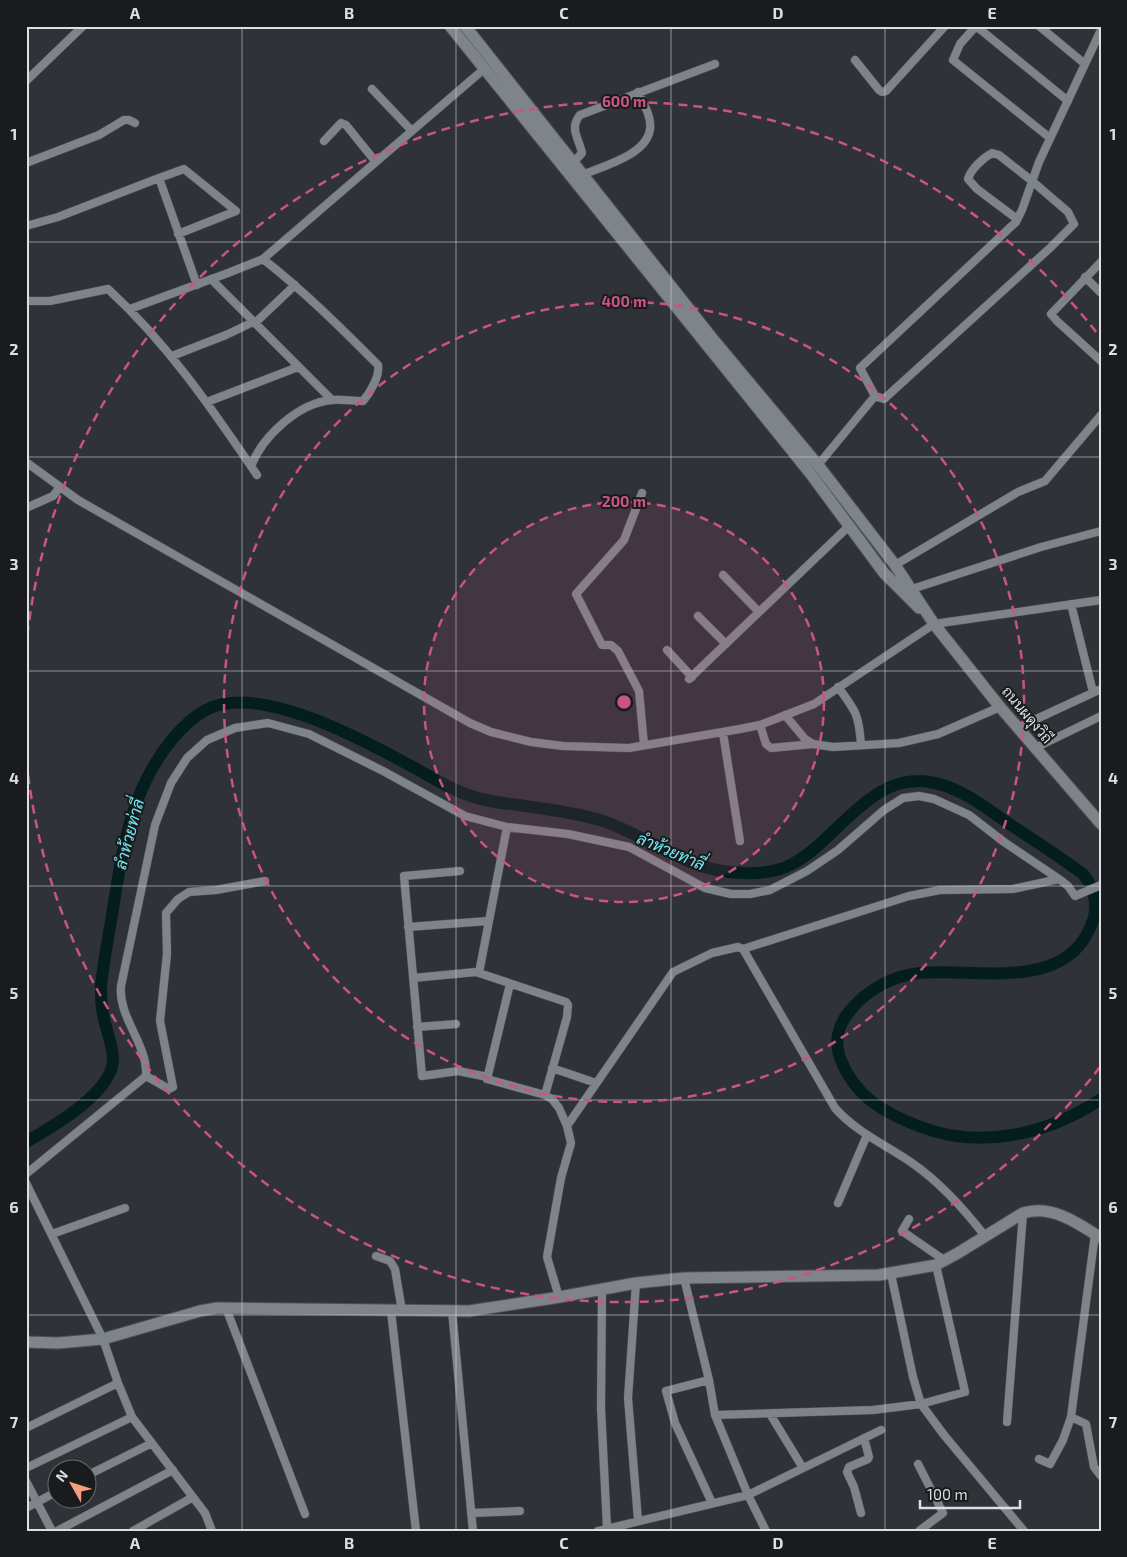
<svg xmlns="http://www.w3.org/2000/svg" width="1127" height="1557" font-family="'Exo 2',Sarabun,sans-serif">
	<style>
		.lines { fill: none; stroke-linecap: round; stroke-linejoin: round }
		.river { stroke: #041e20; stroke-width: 12 }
		.street-casing { stroke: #4e5256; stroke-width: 9 }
		.secondary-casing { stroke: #4e5256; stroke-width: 13 }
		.street { stroke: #7f8489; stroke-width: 8 }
		.secondary { stroke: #7f8489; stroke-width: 11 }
		.grid { fill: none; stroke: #dddfe2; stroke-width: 1; stroke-opacity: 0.55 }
		.ring { fill: none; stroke: #ca5484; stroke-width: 2.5; stroke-dasharray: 9 6 }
		.labels { text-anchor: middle; stroke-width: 4; stroke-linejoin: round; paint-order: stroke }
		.street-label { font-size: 15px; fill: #dddfe2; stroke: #191b1d }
		.water-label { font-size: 16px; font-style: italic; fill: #73ecf7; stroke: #191b1d }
		.centre { fill: #ca5484; stroke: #191b1d; stroke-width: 2.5 }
		.ring-label { font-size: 15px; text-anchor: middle; font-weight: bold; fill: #ca5484; stroke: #191b1d; stroke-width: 4; stroke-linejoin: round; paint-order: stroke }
		.neatline { fill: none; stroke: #dddfe2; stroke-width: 2 }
		.grid-label { font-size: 16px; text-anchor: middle; font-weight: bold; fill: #dddfe2 }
	</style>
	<rect width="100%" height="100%" fill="#2f3338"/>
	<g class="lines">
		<!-- river -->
		<path class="river" d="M26 1142C52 1127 112 1093 113 1060 113 1047 108 1035 105 1023 101 1010 101 998 101 985 104 959 109 934 113 909 123 846 131 788 174 737 184 726 195 715 208 709 260 683 365 741 411 766 430 776 448 788 468 795 484 801 501 803 518 805 546 809 573 812 600 820 635 831 664 853 698 865 724 874 767 878 792 864 838 840 870 772 930 782 962 787 988 810 1014 827 1037 842 1060 857 1083 874 1094 887 1099 906 1092 923 1067 993 976 968 920 973 893 975 865 991 849 1012 838 1025 834 1042 840 1058 855 1097 884 1113 921 1127 980 1150 1049 1134 1101 1099"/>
		<defs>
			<path id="street" d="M976 26 960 44 953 60 1050 138
				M976 26 1068 101
				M1039 26 1085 64
				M855 60 879 90 882 92 886 91 945 26
				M26 81 83 26
				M372 89 411 130
				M324 141 341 123 346 125 375 161
				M26 163 99 135 124 120H129L135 123
				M573 163 582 153C579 139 569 128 580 115L715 64
				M582 175C603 166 647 155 650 129 652 117 643 103 638 92
				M159 178 184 169 236 211 178 234
				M26 226 58 217 159 178 197 285
				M1101 262 1051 314 1057 321 1101 361
				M1085 277 1101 293
				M211 279 332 400
				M26 301H50L108 289C168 344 212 409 257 475
				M130 309 228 273 263 259 484 69
				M255 323 295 285
				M172 356 226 335 253 322
				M875 396 860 368 1016 222 1022 210 1039 162 1101 30
				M207 402 298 367
				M26 462 78 500 470 723 491 732 531 742 563 746 629 748 740 729 760 725 814 704 934 624 1101 600
				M818 465 875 396 884 399 1051 247 1074 224 1068 212 1032 181 999 155 992 153C983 158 971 169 968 179L977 189 1017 219
				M251 466C263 436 298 403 332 400 342 399 353 401 363 401 370 393 380 376 378 365 341 328 304 291 263 259
				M642 493 624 540 576 594 602 645H611L618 651 639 691 644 745
				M26 508 53 496 60 487
				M895 565 1018 492 1045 481 1101 415
				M723 575 759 612
				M912 589 1041 547 1101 531
				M1071 604 1093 692
				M698 616 726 644
				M667 650 692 677
				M689 679 849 526
				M838 687C856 711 859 715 861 745
				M785 715 805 739 813 744 833 747 899 743 938 734 1000 707
				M760 725 766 744 771 748 813 744
				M1017 728 1101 689
				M723 733 740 841
				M1035 748 1101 716
				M460 871 404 876 422 1076 458 1071 488 1077
				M408 927 488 921
				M479 973 507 827
				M413 978 476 972 566 1002 568 1005 567 1017 545 1095
				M510 984 487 1079 545 1095 552 1099 559 1108 567 1126 571 1143 561 1178 547 1257 559 1297
				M417 1027 456 1024
				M552 1068 596 1083
				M146 1076C148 1044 118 1018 121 986L155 825 171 783 187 758 207 740 235 728 268 723 309 734 383 771 465 816 507 827 568 834 629 847 705 888 731 894H750L770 890 807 871 838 850 884 810 903 798 919 796 934 799 969 815 1004 842 1059 879
				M567 1126 673 972 712 953 738 947 743 949
				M26 1174 146 1076 169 1089 173 1087 160 1021 167 954 166 913 178 899 189 892 216 890 265 881
				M26 1183 103 1339 118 1383 132 1417 205 1513 212 1531
				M838 1203 867 1135
				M909 1219 902 1231 944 1260
				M52 1234 125 1208
				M985 1236C964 1209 941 1183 912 1163 886 1145 856 1132 835 1108L743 949 909 896 940 890 1013 889 1059 879 1068 886 1075 896 1101 885
				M376 1256 390 1261 395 1269 402 1311
				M891 1274 913 1377 921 1404 944 1435 1024 1531
				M684 1278 709 1380 715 1415 748 1495 766 1531
				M636 1283 628 1398 638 1520
				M602 1289 601 1408 607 1528
				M226 1308 305 1514
				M391 1311 416 1531
				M452 1311 473 1531
				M709 1380 666 1391 675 1423 712 1503
				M770 1414 803 1468
				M715 1415 873 1410 921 1404 965 1392 936 1265
				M1071 1417 1086 1424 1094 1467 1101 1476
				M1007 1422 1023 1213
				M26 1428 118 1383
				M1039 1459 1050 1464 1063 1440 1071 1417 1095 1234
				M918 1464 943 1513 919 1531
				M26 1468 132 1417
				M88 1475 152 1443
				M26 1481 52 1531
				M26 1508 58 1491
				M471 1513 520 1511
				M861 1513 854 1487 847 1472 849 1467 868 1459 869 1457 864 1438
				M57 1531 173 1470
				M133 1531 193 1497
				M598 1531 748 1495 881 1430"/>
			<path id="secondary" d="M450 26 810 473 884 573 919 608
				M465 26 712 338 818 465 895 565 934 624 1000 707 1101 824
				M26 1342 58 1343 103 1339 200 1311 217 1308 469 1311 554 1298 636 1283 684 1278 879 1275 936 1265 958 1253 1023 1213C1051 1204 1078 1223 1101 1238"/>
		</defs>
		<!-- street casing -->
		<use href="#street" class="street-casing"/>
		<!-- secondary casing -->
		<use href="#secondary" class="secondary-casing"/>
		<!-- street -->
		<use href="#street" class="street"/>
		<!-- secondary -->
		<use href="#secondary" class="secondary"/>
	</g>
	<!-- grid -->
	<path class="grid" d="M242 26V1531M456 26V1531M671 26V1531M885 26V1531M26 242H1101M26 457H1101M26 671H1101M26 886H1101M26 1100H1101M26 1315H1101"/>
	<!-- distance rings -->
	<circle cx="624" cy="702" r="200" fill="#ca5484" fill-opacity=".12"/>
	<g class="ring">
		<circle cx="624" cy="702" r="200"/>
		<circle cx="624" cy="702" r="400"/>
		<path d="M1100 1067A600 600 0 0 1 26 754M26 650A600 600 0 0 1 1100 337"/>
	</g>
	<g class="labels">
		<!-- street labels -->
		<g class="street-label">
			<text transform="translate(1027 715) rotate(50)" y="5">ถนนผดุงวิถี</text>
		</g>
		<!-- water labels -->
		<g class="water-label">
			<text transform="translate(129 834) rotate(-75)" y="6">ลำห้วยท่าลี่</text>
			<text transform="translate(671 851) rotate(23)" y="6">ลำห้วยท่าลี่</text>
		</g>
	</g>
	<circle cx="624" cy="702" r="8" class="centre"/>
	<g class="ring-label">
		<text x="624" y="107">600 m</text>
		<text x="624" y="307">400 m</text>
		<text x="624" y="507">200 m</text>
	</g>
	<!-- border -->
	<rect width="1127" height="1557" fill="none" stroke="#191b1d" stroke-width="55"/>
	<!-- north arrow -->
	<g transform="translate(72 1484) rotate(309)"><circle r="24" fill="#191b1d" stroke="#67696c"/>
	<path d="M0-4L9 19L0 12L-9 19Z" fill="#f2a080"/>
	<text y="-8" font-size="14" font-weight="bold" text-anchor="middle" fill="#dddfe2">N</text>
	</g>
	<!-- scale -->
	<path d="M920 1500v8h100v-8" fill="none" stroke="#dddfe2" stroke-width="2.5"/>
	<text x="927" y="1500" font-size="15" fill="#dddfe2" stroke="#191b1d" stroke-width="4" paint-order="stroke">100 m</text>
	<rect x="28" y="28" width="1072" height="1502" class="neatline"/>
	<g class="grid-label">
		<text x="135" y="19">A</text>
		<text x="349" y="19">B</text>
		<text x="564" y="19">C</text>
		<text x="778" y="19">D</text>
		<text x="992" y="19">E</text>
		<text x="14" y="140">1</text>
		<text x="1113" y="140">1</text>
		<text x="14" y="355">2</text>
		<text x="1113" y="355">2</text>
		<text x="14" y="570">3</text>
		<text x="1113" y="570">3</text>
		<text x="14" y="784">4</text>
		<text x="1113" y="784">4</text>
		<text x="14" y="999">5</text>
		<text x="1113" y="999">5</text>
		<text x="14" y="1213">6</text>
		<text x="1113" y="1213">6</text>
		<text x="14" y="1428">7</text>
		<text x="1113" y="1428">7</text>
		<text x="135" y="1549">A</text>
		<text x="349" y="1549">B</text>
		<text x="564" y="1549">C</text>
		<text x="778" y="1549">D</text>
		<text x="992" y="1549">E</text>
	</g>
</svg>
